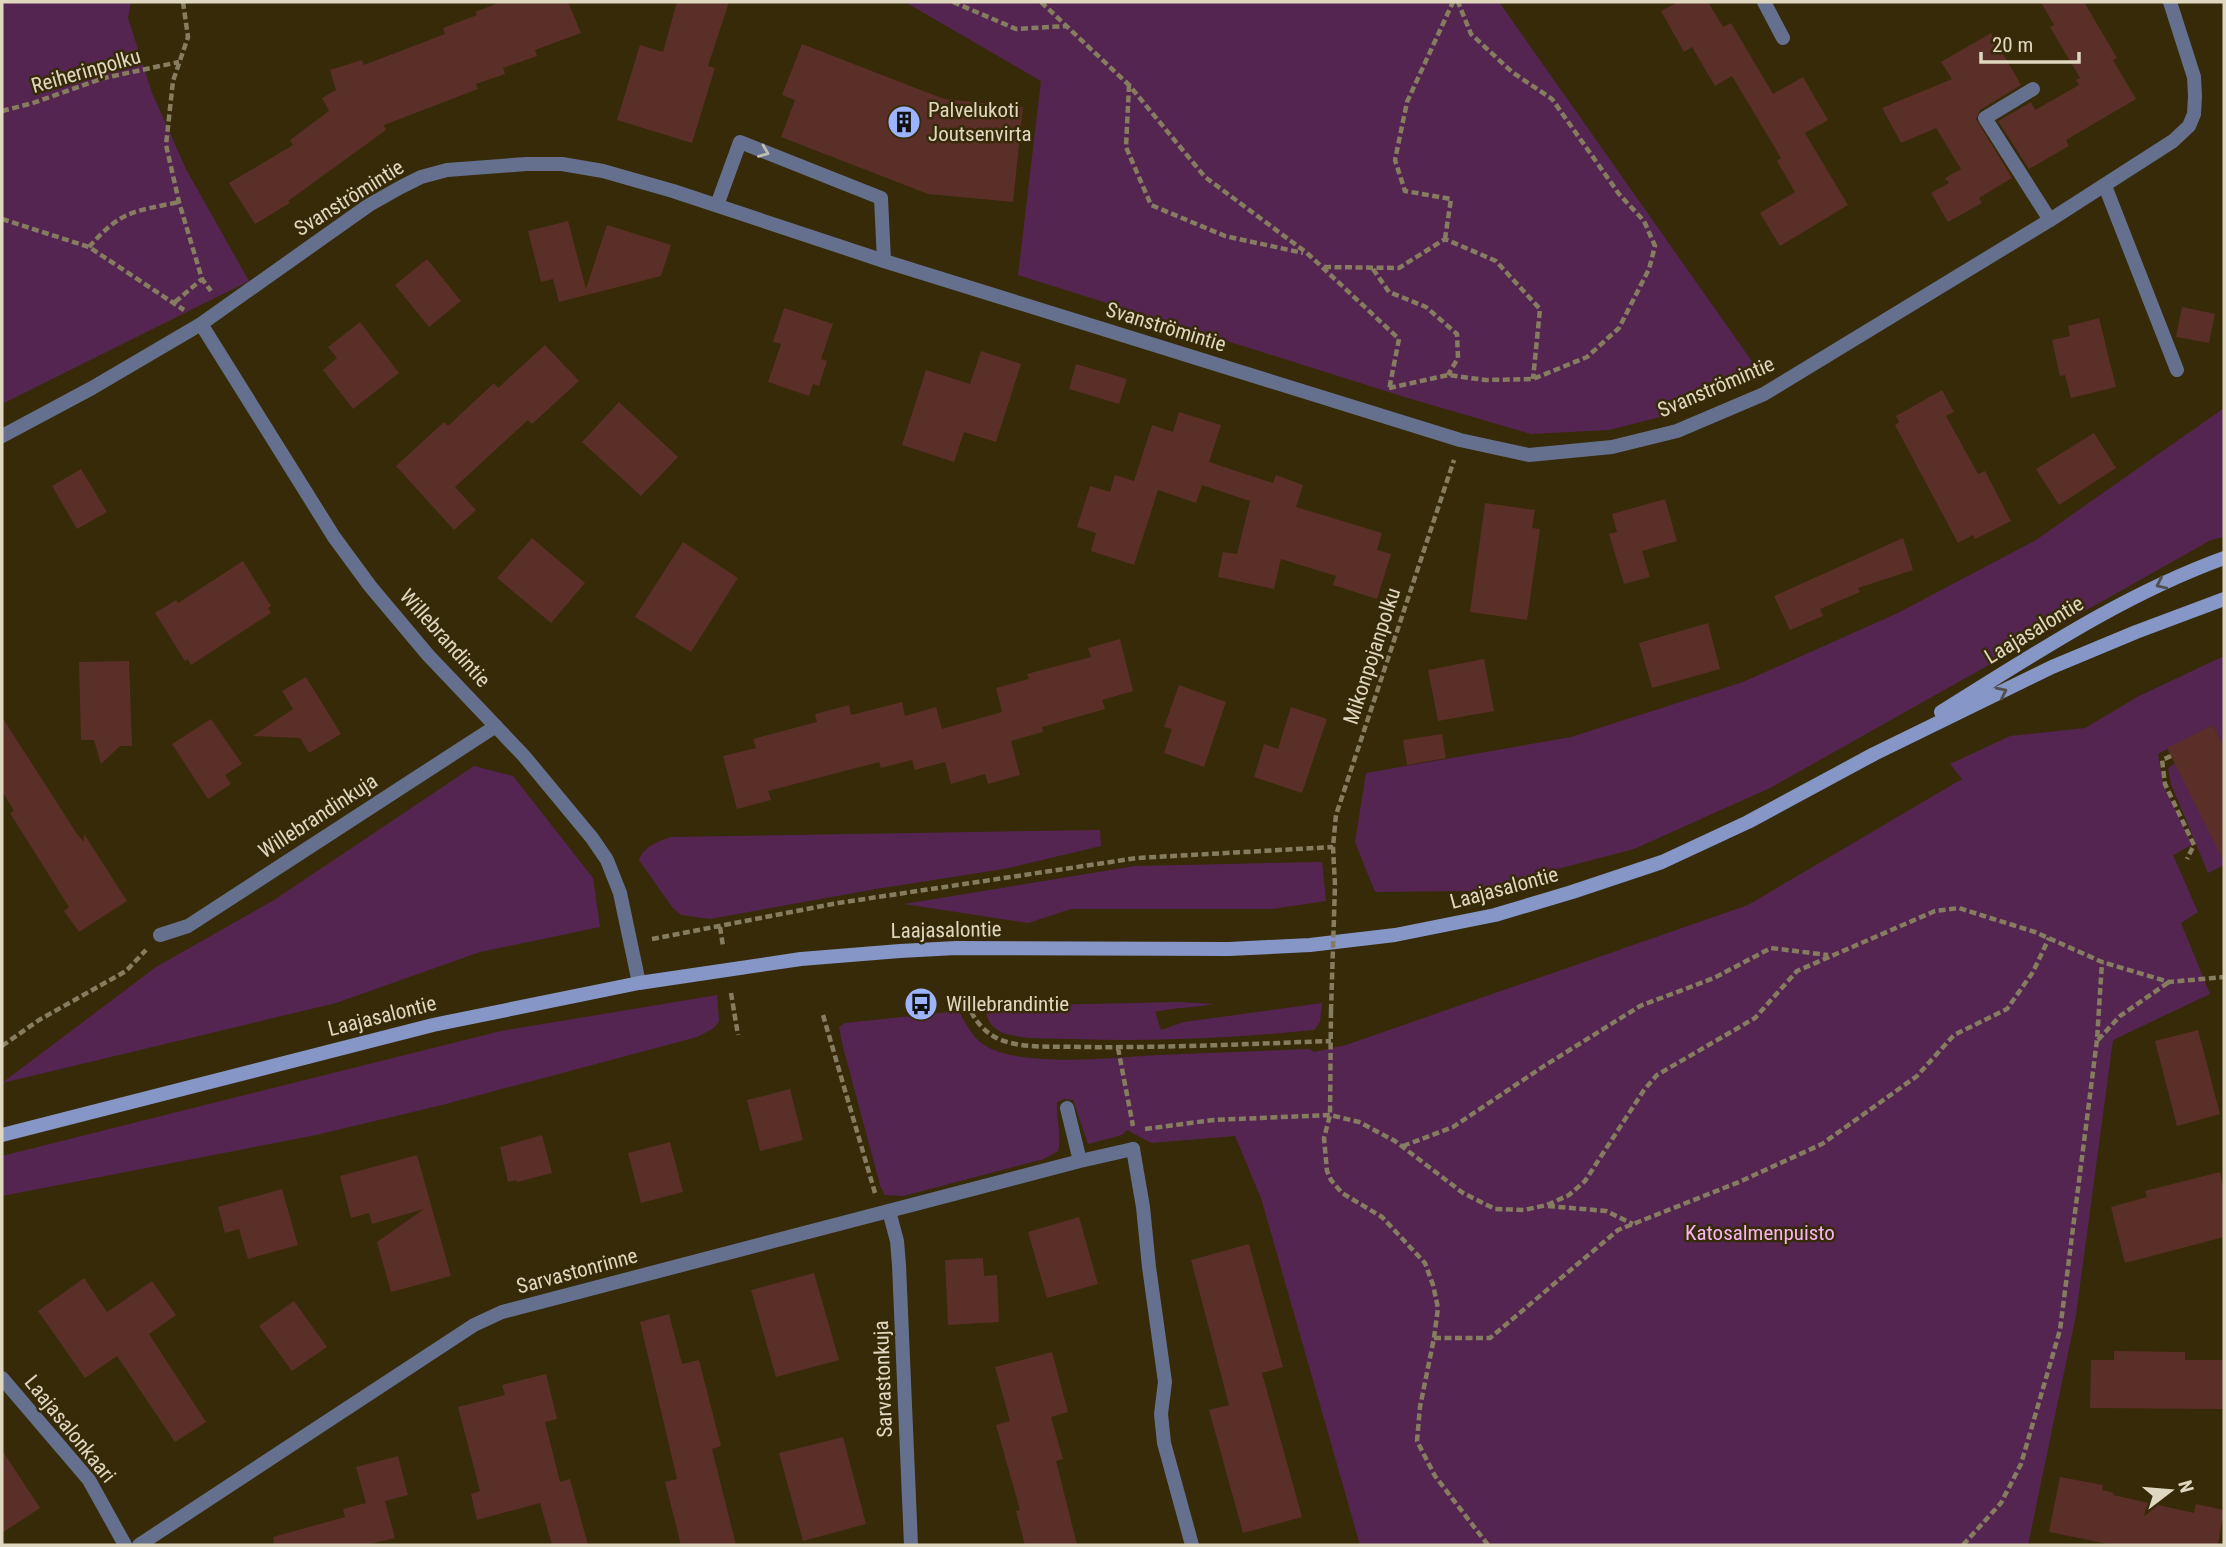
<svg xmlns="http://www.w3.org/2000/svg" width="2226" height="1547" font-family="'Roboto Condensed',sans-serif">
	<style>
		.green { fill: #552552 }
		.building { fill: #5a2f28 }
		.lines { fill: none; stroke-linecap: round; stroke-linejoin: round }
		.path { stroke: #867c5f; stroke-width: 4.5; stroke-dasharray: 7 3.5; stroke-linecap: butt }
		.service { stroke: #65708e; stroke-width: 14 }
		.minor { stroke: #65708e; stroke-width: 14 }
		.secondary { stroke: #8596c7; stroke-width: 14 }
		.path-bridge { stroke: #867c5f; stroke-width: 4.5; stroke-dasharray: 7 3.5; stroke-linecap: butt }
		.oneway { stroke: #c1bdb4 }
		.oneway2 { stroke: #52504b }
		.labels { text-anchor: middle; stroke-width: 5; stroke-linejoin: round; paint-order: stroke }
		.street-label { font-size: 21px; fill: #e0d7c0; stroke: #362a08 }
		.poi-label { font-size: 21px; fill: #e0d7c0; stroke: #362a08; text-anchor: start }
		.park-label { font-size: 21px; fill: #f8b4f2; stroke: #362a08 }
	</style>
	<rect width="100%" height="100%" fill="#362a08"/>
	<!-- green -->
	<path class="green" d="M2 2H131L128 18 152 93 187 171 249 281 2 404Z
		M905 2H1499L1763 377 1672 414 1609 430 1531 434 1411 399 1018 275 1041 81Z
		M2224 408V537L2211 540 1770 788 1634 849 1473 891 1375 892 1355 842 1366 773 1571 737 1743 682 1898 613 2036 540Z
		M2224 656V747L2213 725 2158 754 2163 784 2192 845 2173 855 2198 912 2181 923 2210 994 2113 1040 2076 1315 2028 1545H1360L1261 1198 1235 1136 1151 1143 1127 1130 1122 1135 1088 1144 1073 1100 1064 1099 1057 1102C1056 1119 1062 1134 1058 1151L1044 1159 903 1196 885 1195 880 1185 843 1047 839 1027 845 1023 959 1011C965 1023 973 1038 984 1045 1022 1069 1117 1057 1158 1055 1208 1053 1259 1051 1309 1049L1314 1052 1346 1045 1748 905 1962 779 1950 764 2010 736 2085 728 2139 696Z
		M2175 763 2213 838 2224 832V865L2208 873 2171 784 2168 768Z
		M474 766 513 776 593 878 600 927 480 952 336 1003 2 1083 156 967 274 900Z
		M1100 830 1101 846 1004 869 876 889 710 919 681 915 672 907 639 860C644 846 657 842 671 837Z
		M1322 862 1326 901 1272 909H1071L1028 923 904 904 1135 866Z
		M717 995 719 1021 714 1028 697 1037 442 1105 316 1135 2 1196V1156L501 1031Z
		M1179 1002 1214 1004C1194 1008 1175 1007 1155 1012L1161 1030 1184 1022 1322 1003 1320 1022 1314 1030C1233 1038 1153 1042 1073 1039 1050 1038 1025 1040 1003 1033 993 1029 986 1020 986 1009L994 1006Z"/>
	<!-- building -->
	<path class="building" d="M501 2H568L581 33 535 50 537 56 503 68 505 74 476 84 478 89 384 125 386 130 288 201 290 203 255 224 229 183 293 145 290 140 329 111 322 98 336 90 330 70 362 60 364 65 445 34 443 28 477 15 475 12Z
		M677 2H729L708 66 715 68 692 143 617 120 640 45 663 52Z
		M1678 2H1708L1723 27 1731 23 1773 94 1803 77 1828 120 1805 133 1848 205 1780 246 1760 213 1795 192 1777 161 1781 158 1732 76 1715 86 1692 47 1684 52 1661 11Z
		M2041 2H2084L2117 58 2113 60 2136 99 2066 140 2069 146 2029 169 1998 121 2031 102 2035 110 2079 85 2076 80 2080 78 2050 27 2054 25Z
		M1991 33 2021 85 1980 110 1976 119 2012 178 1979 198 1982 203 1948 222 1931 193 1949 183 1945 178 1961 169 1936 128 1901 143 1882 108 1952 79 1941 62Z
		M802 44 944 99 1023 107 1013 202 928 194 781 137 795 100 782 95Z
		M568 221 586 289 607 225 671 245 661 276 559 302 553 279 541 282 528 231Z
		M427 259 461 301 429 327 395 285Z
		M2182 307 2215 314 2209 343 2176 337Z
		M784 308 833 324 821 359 827 361 819 386 813 384 809 396 768 382 781 344 773 342Z
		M2099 318 2116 387 2071 398 2065 375 2060 376 2052 340 2070 336 2068 326Z
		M360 322 399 373 353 409 323 370 337 358 328 347Z
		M545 345 579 381 532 424 528 420 455 487 476 510 454 530 396 466 444 422 448 426 494 383 498 388Z
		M981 351 1021 364 996 442 964 432 954 462 902 445 926 370 970 384Z
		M1076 364 1127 379 1119 404 1069 389Z
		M1942 390 1954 412 1946 416 1978 474 1985 471 2011 521 1975 539 1973 535 1958 543 1895 425 1899 422 1896 416Z
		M619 402 678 457 641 496 582 442Z
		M1179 412 1221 425 1209 462 1273 483 1276 475 1303 485 1296 507 1382 533 1377 550 1391 554 1377 599 1333 585 1336 576 1281 559 1274 589 1218 577 1223 552 1237 554 1250 501 1202 485 1196 503 1158 490 1134 565 1091 551 1096 533 1077 527 1090 486 1110 492 1115 475 1134 481 1152 425 1173 432Z
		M2094 433 2116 468 2059 505 2036 469Z
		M81 469 107 512 77 529 52 486Z
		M1665 499 1677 541 1642 551 1650 577 1624 584 1609 534 1617 532 1612 514Z
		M1485 503 1535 510 1532 528 1540 529 1527 620 1470 612Z
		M532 538 585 583 551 623 497 578Z
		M1903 538 1913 570 1858 588 1860 592 1820 609 1823 616 1790 630 1774 596Z
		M683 542 738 578 691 652 635 617Z
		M243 561 271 606 268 608 271 613 191 665 188 659 185 661 155 613 176 600 178 603Z
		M1708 623 1720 669 1652 688 1639 643Z
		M1120 639 1133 691 1102 700 1105 709 1042 727 1043 732 1011 741 1020 775 988 784 985 774 951 784 945 762 915 770 912 760 881 768 879 762 768 791 771 800 737 809 723 756 756 748 753 739 817 722 815 714 849 705 851 715 902 702 905 716 936 707 942 729 1002 712 996 688 1029 679 1027 674 1091 657 1088 648Z
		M1484 659 1494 711 1438 721 1428 670Z
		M129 661 132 746H120L101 764 94 740H81L79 662Z
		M306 677 341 734 309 753 300 738 253 736 293 709 282 691Z
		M1179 685 1226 702 1204 767 1164 753 1172 729 1164 727Z
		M1291 707 1327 719 1302 793 1254 777 1264 744 1278 749Z
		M2 717 77 834 84 842V834L127 901 79 932 64 911 69 907 10 813 14 811 2 791Z
		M211 719 242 764 225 775 231 784 208 799 172 744Z
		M2213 725 2224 747V862L2167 748Z
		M1442 734 1446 758 1407 765 1403 740Z
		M2198 1030 2220 1114 2177 1126 2155 1041Z
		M790 1089 803 1140 760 1151 747 1100Z
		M542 1135 552 1173 517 1182 516 1180 508 1182 500 1147Z
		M670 1142 683 1192 641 1203 628 1153Z
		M417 1155 451 1276 391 1292 377 1242 424 1209 372 1224 369 1213 351 1218 340 1176Z
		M2220 1172 2224 1192V1237L2125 1263 2111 1207 2147 1197 2145 1191Z
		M282 1189 298 1245 248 1259 239 1229 225 1233 218 1207Z
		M1079 1217 1098 1284 1047 1298 1028 1232Z
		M1249 1244 1283 1367 1262 1373 1302 1517 1243 1533 1209 1410 1229 1405 1191 1260Z
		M983 1258 984 1276 997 1275 999 1322 948 1325 945 1260Z
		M814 1273 839 1360 776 1377 751 1290Z
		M84 1278 107 1312 152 1281 176 1315 149 1334 206 1422 175 1442 117 1356 85 1378 38 1311Z
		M294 1301 327 1347 292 1371 259 1326Z
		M669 1314 682 1364 699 1360 721 1446 712 1449 736 1545H681L665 1482 677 1479 640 1322Z
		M2114 1351 2185 1352V1360H2224V1409L2090 1408 2091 1360H2114Z
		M1052 1352 1068 1412 1051 1417 1063 1459 1056 1461 1077 1545H1025L1016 1511 1020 1510 996 1425 1010 1421 995 1367Z
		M546 1374 557 1419 545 1422 560 1482 570 1479 588 1545H552L540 1503 477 1520 471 1494 480 1491 458 1407 505 1395 502 1385Z
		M843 1437 866 1524 803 1541 779 1453Z
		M2 1450 40 1508 2 1533Z
		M398 1456 408 1495 385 1501 395 1538 366 1545H274L273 1537 345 1517 343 1509 366 1503 356 1467Z
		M2060 1477 2103 1485 2102 1490 2114 1493 2113 1495 2194 1513 2196 1504 2224 1510 2218 1545H2113L2049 1532Z"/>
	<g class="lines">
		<!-- path -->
		<path class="path" d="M183 2 188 37 173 81 166 145 179 202 202 279 211 291
			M953 2 1016 29 1067 26
			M1041 2 1129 85 1205 177 1307 253 1399 339 1389 390
			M1129 85 1126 147 1151 205 1225 236 1303 253
			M2 111 33 103 104 78 179 62
			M2 219 89 247 184 310
			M1445 239 1451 199 1405 191 1395 160 1407 102 1453 2
			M89 247C122 210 132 212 179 202
			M1324 267 1399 268 1445 239 1496 261 1540 309 1533 379
			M1373 269 1389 292 1426 307 1457 334 1458 358 1448 375
			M175 302 202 279
			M1389 388 1448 375 1485 380 1533 379 1587 357 1619 328 1649 269 1655 246 1644 221 1619 194 1552 99 1512 72 1471 34 1458 2
			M2171 756 2162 760 2165 784 2194 845 2187 859
			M1335 885 1333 847 1336 815 1454 460
			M720 927 723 946
			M652 939 838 903 1137 858 1333 847
			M731 993 738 1035
			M967 1002C973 1019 984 1033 1001 1040 1025 1049 1055 1046 1080 1047 1164 1048 1247 1044 1331 1041
			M1331 1011 1330 1115 1324 1138 1327 1171 1331 1180 1342 1193 1382 1217 1425 1263 1433 1285 1438 1308 1434 1338 1420 1407 1417 1441 1435 1476 1488 1545
			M823 1015 875 1193
			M2098 1040 2120 1016 2169 982
			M2 1046 39 1020 126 971 146 950
			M1118 1048 1133 1126
			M1145 1129 1213 1120 1330 1115 1359 1122 1395 1141 1463 1193 1495 1209 1524 1210 1547 1205 1569 1195 1585 1181 1644 1090 1657 1075 1755 1018 1797 971 1935 911 1959 908 1984 916 2035 932 2102 962 2169 982 2224 977
			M1403 1146 1453 1127 1544 1066 1640 1006 1714 978 1771 948 1828 955
			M1548 1206 1606 1211 1633 1224
			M1434 1338H1490L1618 1230 1739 1182 1822 1144 1917 1076 1954 1035 2007 1009 2033 972 2049 938
			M1963 1545 2001 1503 2021 1464 2060 1330 2097 1040 2102 962"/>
		<!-- service -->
		<path class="service" d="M1764 2 1783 38
			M2033 89 1985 118 2050 220
			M2105 186 2177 370
			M717 205 740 142 881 198 884 261
			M1133 1149 1143 1207 1149 1267 1165 1382 1161 1414 1164 1443 1192 1545"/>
		<!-- minor -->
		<path class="minor" d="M201 324 334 537 370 586 428 655 524 756 592 838 607 860 620 893 639 983
			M2 436 92 388 201 324 369 205 401 187 421 177 447 170 526 164H562L603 171 673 191 884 261 1460 440 1529 455 1612 447 1677 431 1764 394 2050 220 2173 141 2189 126 2194 114 2195 96 2194 77 2170 2
			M160 935 188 926 496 726
			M1067 1108 1080 1161
			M889 1211 897 1241 899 1265 911 1545
			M2 1378 89 1480 125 1545
			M139 1545 474 1325 502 1312 1080 1161 1133 1149"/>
		<!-- secondary -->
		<path class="secondary" d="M1941 712C2033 655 2122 595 2224 558
			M2 1135 433 1025 639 983 801 959 900 951 956 948 1229 949 1310 945 1395 935 1495 915 1572 892 1662 862 1748 822 1874 754 2052 667 2136 632 2224 599"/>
		<!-- path-bridge -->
		<path class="path-bridge" d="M1331 1011 1335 885"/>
	</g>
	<!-- one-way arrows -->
	<defs><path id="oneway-chevron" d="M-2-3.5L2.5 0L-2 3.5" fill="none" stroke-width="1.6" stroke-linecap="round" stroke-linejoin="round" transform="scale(1.75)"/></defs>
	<use class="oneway" href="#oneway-chevron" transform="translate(764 152) rotate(22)"/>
	<g class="oneway2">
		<use href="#oneway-chevron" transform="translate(2161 584) rotate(155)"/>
		<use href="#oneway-chevron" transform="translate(2002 692) rotate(-26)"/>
	</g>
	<!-- icons -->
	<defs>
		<symbol id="building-disc" viewBox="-11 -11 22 22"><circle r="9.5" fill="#9cb4fd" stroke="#362a08"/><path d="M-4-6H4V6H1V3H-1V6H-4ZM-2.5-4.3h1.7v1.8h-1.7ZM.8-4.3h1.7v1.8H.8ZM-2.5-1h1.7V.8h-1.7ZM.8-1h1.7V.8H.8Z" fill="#111"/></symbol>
		<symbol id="bus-disc" viewBox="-11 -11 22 22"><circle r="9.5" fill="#9cb4fd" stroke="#362a08"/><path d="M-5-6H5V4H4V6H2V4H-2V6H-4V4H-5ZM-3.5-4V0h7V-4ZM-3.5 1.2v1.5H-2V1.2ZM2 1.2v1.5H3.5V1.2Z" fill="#111"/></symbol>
	</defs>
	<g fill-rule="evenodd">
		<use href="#building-disc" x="885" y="103" width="38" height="38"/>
		<use href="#bus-disc" x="902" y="985" width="38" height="38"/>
	</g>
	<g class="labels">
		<!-- street labels -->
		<g class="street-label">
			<text transform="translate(86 71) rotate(-16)" y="7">Reiherinpolku</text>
			<text transform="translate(349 198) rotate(-32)" y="7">Svanströmintie</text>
			<text transform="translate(1166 327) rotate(17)" y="7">Svanströmintie</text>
			<text transform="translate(1716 387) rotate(-23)" y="7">Svanströmintie</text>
			<text transform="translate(2034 630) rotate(-31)" y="7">Laajasalontie</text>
			<text transform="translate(445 638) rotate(48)" y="7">Willebrandintie</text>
			<text transform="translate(1372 656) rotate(-72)" y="7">Mikonpojanpolku</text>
			<text transform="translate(318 816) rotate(-33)" y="7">Willebrandinkuja</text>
			<text transform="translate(1504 888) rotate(-15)" y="7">Laajasalontie</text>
			<text transform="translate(946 930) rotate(-1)" y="7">Laajasalontie</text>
			<text transform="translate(382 1016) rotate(-14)" y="7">Laajasalontie</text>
			<text transform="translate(577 1271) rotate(-15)" y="7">Sarvastonrinne</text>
			<text transform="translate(883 1379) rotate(-92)" y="7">Sarvastonkuja</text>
			<text transform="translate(70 1429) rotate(51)" y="7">Laajasalonkaari</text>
		</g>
		<!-- poi labels -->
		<g class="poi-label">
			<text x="928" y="117">Palvelukoti<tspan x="928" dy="24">Joutsenvirta</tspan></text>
			<text x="946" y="1011">Willebrandintie</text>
		</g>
		<!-- park labels -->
		<g class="park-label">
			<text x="1760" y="1240">Katosalmenpuisto</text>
		</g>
	</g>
	<!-- border -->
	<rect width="2226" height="1547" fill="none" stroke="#e0d7c0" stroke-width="7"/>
	<!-- north arrow -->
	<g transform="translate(2170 1491) rotate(74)" stroke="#362a08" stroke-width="5" paint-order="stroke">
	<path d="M0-5L12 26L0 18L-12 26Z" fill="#e0d7c0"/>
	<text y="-10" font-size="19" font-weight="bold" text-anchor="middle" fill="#e0d7c0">N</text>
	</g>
	<!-- scale -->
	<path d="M1981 52v10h98v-10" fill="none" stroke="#e0d7c0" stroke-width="3.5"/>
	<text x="1992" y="52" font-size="21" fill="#e0d7c0" stroke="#362a08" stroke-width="5" paint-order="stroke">20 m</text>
</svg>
